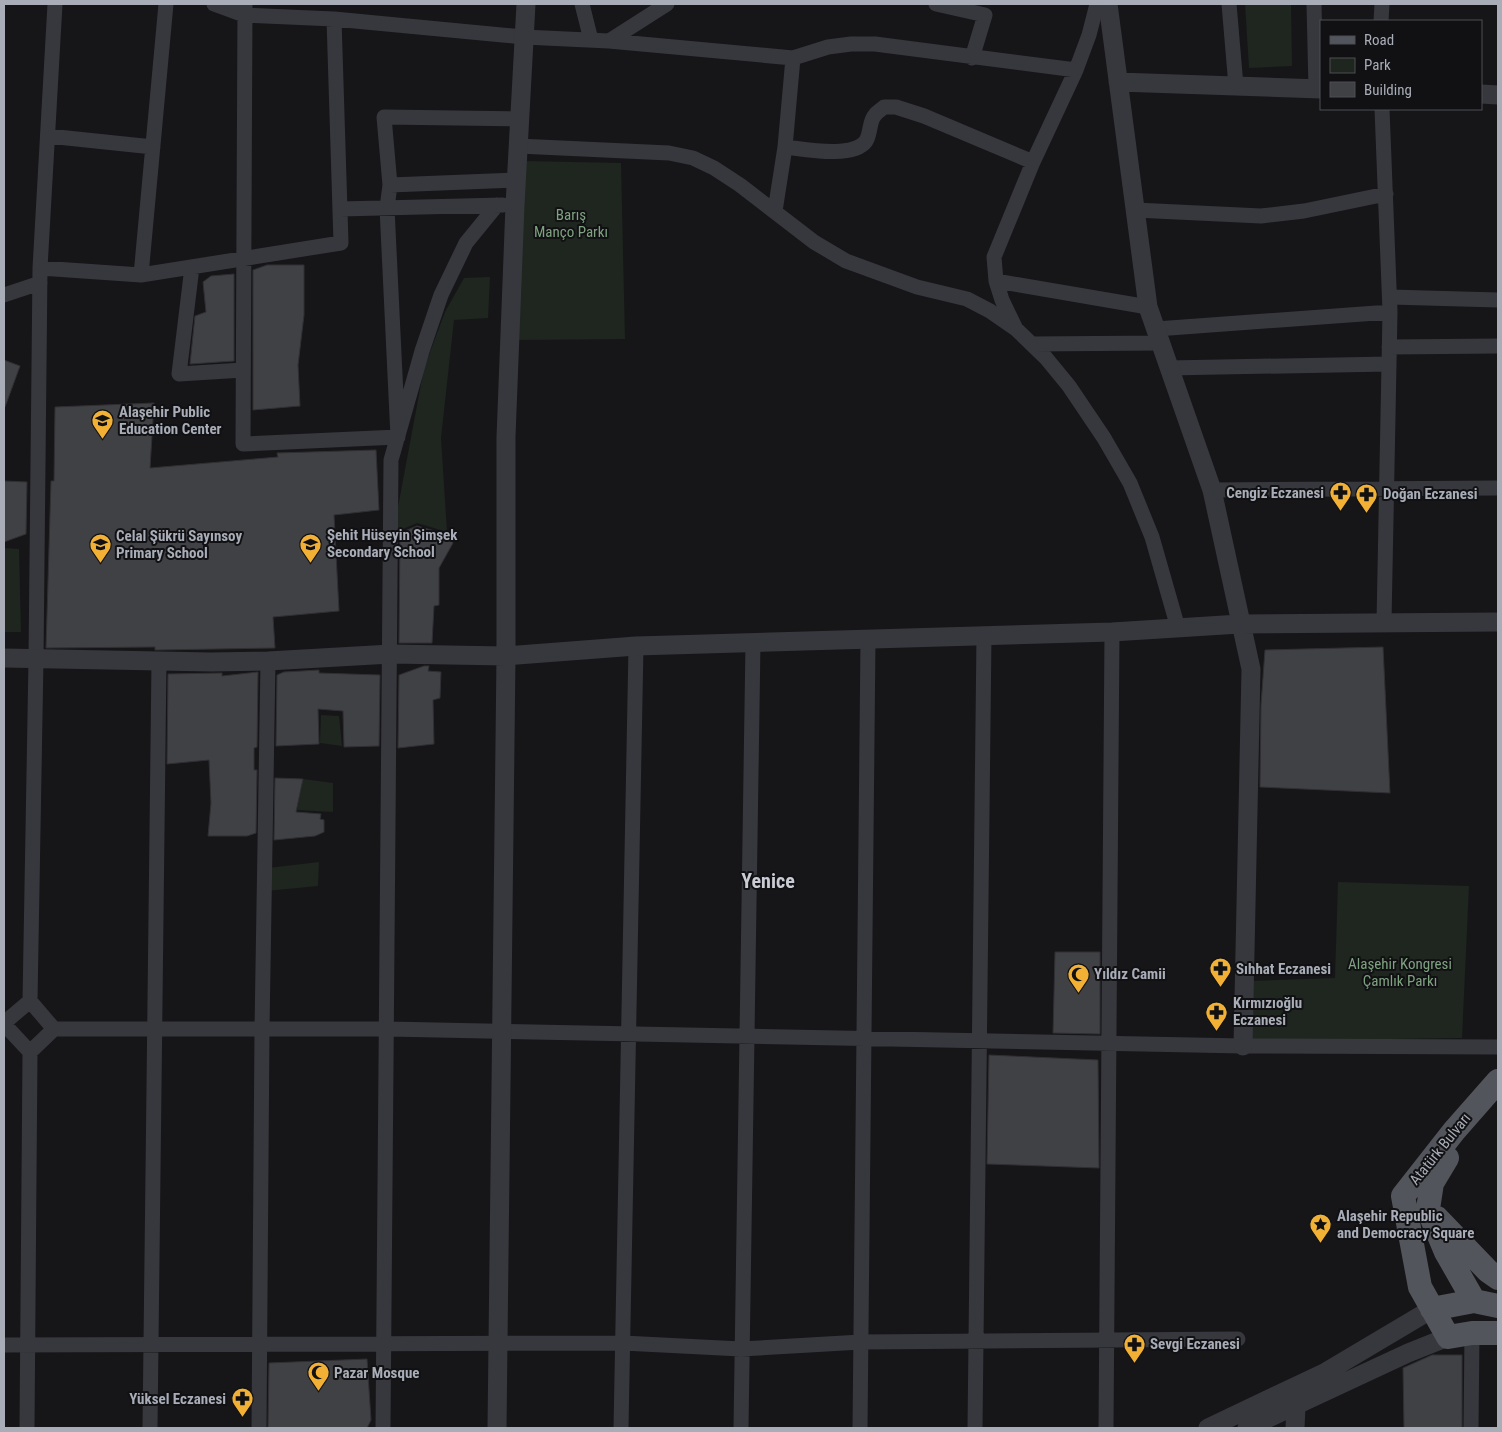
<svg xmlns="http://www.w3.org/2000/svg" width="1502" height="1432" font-family="'Roboto Condensed',sans-serif">
	<style>
		.green { fill: #1e261f }
		.building { fill: #404145; stroke: #303034 }
		.lines { fill: none; stroke-linecap: round; stroke-linejoin: round }
		.minor { stroke: #37383d; stroke-width: 15 }
		.tertiary { stroke: #37383d; stroke-width: 19 }
		.primary { stroke: #53555c; stroke-width: 24 }
		.labels { text-anchor: middle; stroke-width: 4; stroke-linejoin: round; paint-order: stroke }
		.park-label { font-size: 15px; fill: #7fa381; stroke: #111113 }
		.poi-label { font-size: 15px; font-weight: bold; fill: #a8adb8; stroke: #111113; text-anchor: start }
		.street-label { font-size: 15px; fill: #a8adb8; stroke: #111113 }
		.district-label { font-size: 20px; font-weight: bold; fill: #c9ccd4; stroke: #111113 }
	</style>
	<rect width="100%" height="100%" fill="#161618"/>
	<!-- green -->
	<path class="green" d="M1245 4H1291L1292 66 1249 68Z
		M522 161 621 163 625 339 517 340Z
		M490 277 488 318 454 320 441 438 447 532 417 523 396 532 398 507 424 368 445 312 464 278Z
		M4 548 19 549 21 632H4Z
		M321 715 339 716 342 746 320 743Z
		M303 779 333 783V812L297 810Z
		M319 862 318 886 266 891 268 868Z
		M1338 882 1469 886 1462 1038 1250 1041V981L1335 978Z"/>
	<!-- building -->
	<path class="building" d="M267 265H304V315L298 365 300 406 253 410V270Z
		M234 274V361L190 364 195 316 206 312 203 282 211 276Z
		M4 360 20 366 5 407H4Z
		M154 403 150 468 278 457 277 453 376 450 379 510 334 515 339 611 273 617 275 648 159 650H155V647L46 648 51 481H54L55 407Z
		M4 481 27 482 26 534 4 542Z
		M417 526 449 535 453 543 439 568V605L434 606 432 643H399L400 533Z
		M1383 647 1390 793 1260 787 1261 705 1265 650Z
		M424 666H429L428 671 441 672 440 698 433 700 434 744 398 748 399 675Z
		M319 670V673L380 675 379 746 344 747 343 711 318 709 319 744 276 746 277 675 284 672Z
		M258 672 257 747 254 748V770H257L256 833 247 836H208L211 803 209 760 167 764 168 674 222 673V676Z
		M275 778 303 779 296 812 321 814 320 819 324 820V832L315 836 274 840Z
		M1055 952H1100V1034L1053 1033Z
		M989 1055 1098 1060 1099 1168 987 1164Z
		M1432 1355H1462V1428H1404L1403 1368Z
		M367 1359 371 1420 367 1428H268L269 1363Z"/>
	<g class="lines">
		<!-- minor -->
		<path class="minor" d="M214 4 244 15 334 19 524 37 609 41 793 58 828 47 851 44H875L1076 70
			M245 4 243 444 398 437 387 208 390 185 384 117 520 119
			M582 4 591 40
			M936 4 985 15 972 58
			M1229 4 1236 86
			M1314 4 1316 89
			M1381 21 1382 4
			M609 41 667 4
			M1382 109 1390 312 1384 622
			M48 136 153 147
			M518 146 669 153 693 158 714 168 740 185 814 242 846 261 917 287 967 299 990 311 1016 329 1046 358 1069 386 1104 438 1130 483 1152 537 1178 628
			M785 147C804 149 853 159 866 141 871 133 869 121 875 115 877 112 881 110 884 107H896L924 116 1033 162
			M390 185 516 180
			M340 209 503 205
			M1135 210 1261 216 1304 211 1386 194
			M775 211 785 147 793 58
			M192 267 179 374 243 370
			M40 268 141 275 341 243 334 19
			M141 275 166 4
			M996 281 1148 307
			M4 295 40 283
			M1390 297 1498 300
			M1015 327 1002 300 996 281 994 257 1033 162 1076 70 1089 35 1097 4
			M1156 329 1390 312
			M1032 344 1160 343
			M1389 347 1498 346
			M1168 368 1389 364
			M1212 490 1498 488
			M4 1023 30 1001
			M4 1024 30 1052 27 1428
			M54 1029 30 1001 36 659 40 268 55 4
			M30 1052 54 1029H388L1243 1046 1498 1047
			M4 1345 623 1343 741 1349 861 1342 1238 1339
			M150 1428 159 660
			M259 1428 262 1029 268 661
			M383 1428 391 460 422 351 441 295 466 243 497 205
			M621 1428 636 646
			M741 1428 753 642
			M860 1428 868 639
			M975 1428 984 635
			M1106 1428 1112 632
			M1471 1428 1472 1333"/>
		<!-- tertiary -->
		<path class="tertiary" d="M1108 4 1148 307 1212 490 1251 669 1243 1046
			M1118 82 1321 89
			M1481 94 1498 95
			M4 658 211 662 268 661 391 654 506 656 636 646 1112 632 1240 624 1498 622
			M497 1428 506 656V437L515 205 526 4
			M1208 1428 1326 1372 1432 1309
			M1247 1428 1408 1353 1448 1337
			M1295 1428 1296 1407"/>
		<!-- primary -->
		<path class="primary" d="M1498 1081 1454 1131 1403 1196 1420 1287 1448 1337 1472 1333H1498
			M1447 1158 1432 1183 1428 1209 1446 1252 1474 1301
			M1437 1218 1488 1271 1498 1278
			M1432 1309 1474 1301 1498 1306"/>
	</g>
	<!-- icons -->
	<defs>
		<symbol id="school-pin" viewBox="-11 -11 22 30"><path d="M0 17L-7.5 6A9.5 9.5 0 1 1 7.5 6Z" fill="#f2b134" stroke="#111113"/><path d="M0-5L7-2L0 1L-7-2ZM-4 1L0 2.5L4 1V4Q0 6-4 4Z" fill="#111"/></symbol>
		<symbol id="pharmacy-pin" viewBox="-11 -11 22 30"><path d="M0 17L-7.5 6A9.5 9.5 0 1 1 7.5 6Z" fill="#f2b134" stroke="#111113"/><path d="M-2-6h4v4h4v4h-4v4h-4v-4h-4v-4h4Z" fill="#111"/></symbol>
		<symbol id="mosque-pin" viewBox="-11 -11 22 30"><path d="M0 17L-7.5 6A9.5 9.5 0 1 1 7.5 6Z" fill="#f2b134" stroke="#111113"/><path d="M3.5-4.9A6 6 0 1 0 3.5 4.9A5 5 0 1 1 3.5-4.9Z" fill="#111"/></symbol>
		<symbol id="sight-pin" viewBox="-11 -11 22 30"><path d="M0 17L-7.5 6A9.5 9.5 0 1 1 7.5 6Z" fill="#f2b134" stroke="#111113"/><path d="M0-6L1.8-2.2L6-1.7L2.9 1.2L3.7 5.4L0 3.3L-3.7 5.4L-2.9 1.2L-6-1.7L-1.8-2.2Z" fill="#111"/></symbol>
	</defs>
	<g fill-rule="evenodd">
		<use href="#school-pin" x="90" y="408" width="25" height="34"/>
		<use href="#pharmacy-pin" x="1328" y="480" width="25" height="34"/>
		<use href="#pharmacy-pin" x="1354" y="482" width="25" height="34"/>
		<use href="#school-pin" x="298" y="532" width="25" height="34"/>
		<use href="#school-pin" x="88" y="532" width="25" height="34"/>
		<use href="#pharmacy-pin" x="1208" y="956" width="25" height="34"/>
		<use href="#mosque-pin" x="1066" y="962" width="25" height="34"/>
		<use href="#pharmacy-pin" x="1204" y="1000" width="25" height="34"/>
		<use href="#sight-pin" x="1308" y="1212" width="25" height="34"/>
		<use href="#pharmacy-pin" x="1122" y="1332" width="25" height="34"/>
		<use href="#mosque-pin" x="306" y="1360" width="25" height="34"/>
		<use href="#pharmacy-pin" x="230" y="1386" width="25" height="34"/>
	</g>
	<g class="labels">
		<!-- park labels -->
		<g class="park-label">
			<text x="571" y="220">Barış<tspan x="571" dy="17">Manço Parkı</tspan></text>
			<text x="1400" y="969">Alaşehir Kongresi<tspan x="1400" dy="17">Çamlık Parkı</tspan></text>
		</g>
		<!-- poi labels -->
		<g class="poi-label">
			<text x="119" y="417">Alaşehir Public<tspan x="119" dy="17">Education Center</tspan></text>
			<text x="1324" y="498" text-anchor="end">Cengiz Eczanesi</text>
			<text x="1383" y="499">Doğan Eczanesi</text>
			<text x="327" y="540">Şehit Hüseyin Şimşek<tspan x="327" dy="17">Secondary School</tspan></text>
			<text x="116" y="541">Celal Şükrü Sayınsoy<tspan x="116" dy="17">Primary School</tspan></text>
			<text x="1236" y="974">Sıhhat Eczanesi</text>
			<text x="1094" y="979">Yıldız Camii</text>
			<text x="1233" y="1008">Kırmızıoğlu<tspan x="1233" dy="17">Eczanesi</tspan></text>
			<text x="1337" y="1221">Alaşehir Republic<tspan x="1337" dy="17">and Democracy Square</tspan></text>
			<text x="1150" y="1349">Sevgi Eczanesi</text>
			<text x="334" y="1378">Pazar Mosque</text>
			<text x="226" y="1404" text-anchor="end">Yüksel Eczanesi</text>
		</g>
		<!-- street labels -->
		<g class="street-label">
			<text transform="translate(1440 1149) rotate(-51)" y="5">Atatürk Bulvarı</text>
		</g>
		<!-- district labels -->
		<g class="district-label">
			<text x="768" y="888">Yenice</text>
		</g>
	</g>
	<!-- border -->
	<rect width="1502" height="1432" fill="none" stroke="#a8adb8" stroke-width="10"/>
	<!-- legend -->
	<rect x="1320" y="20" width="162" height="90" fill="#111113" stroke="#4d4f55"/>
	<rect x="1330" y="36" width="25" height="8" fill="#53555c" stroke="#4d4f55"/>
	<text x="1364" y="45" font-size="15" fill="#a8adb8">Road</text>
	<rect x="1330" y="58" width="25" height="15" fill="#1e261f" stroke="#4d4f55"/>
	<text x="1364" y="70" font-size="15" fill="#a8adb8">Park</text>
	<rect x="1330" y="82" width="25" height="15" fill="#404145" stroke="#4d4f55"/>
	<text x="1364" y="95" font-size="15" fill="#a8adb8">Building</text>
</svg>
